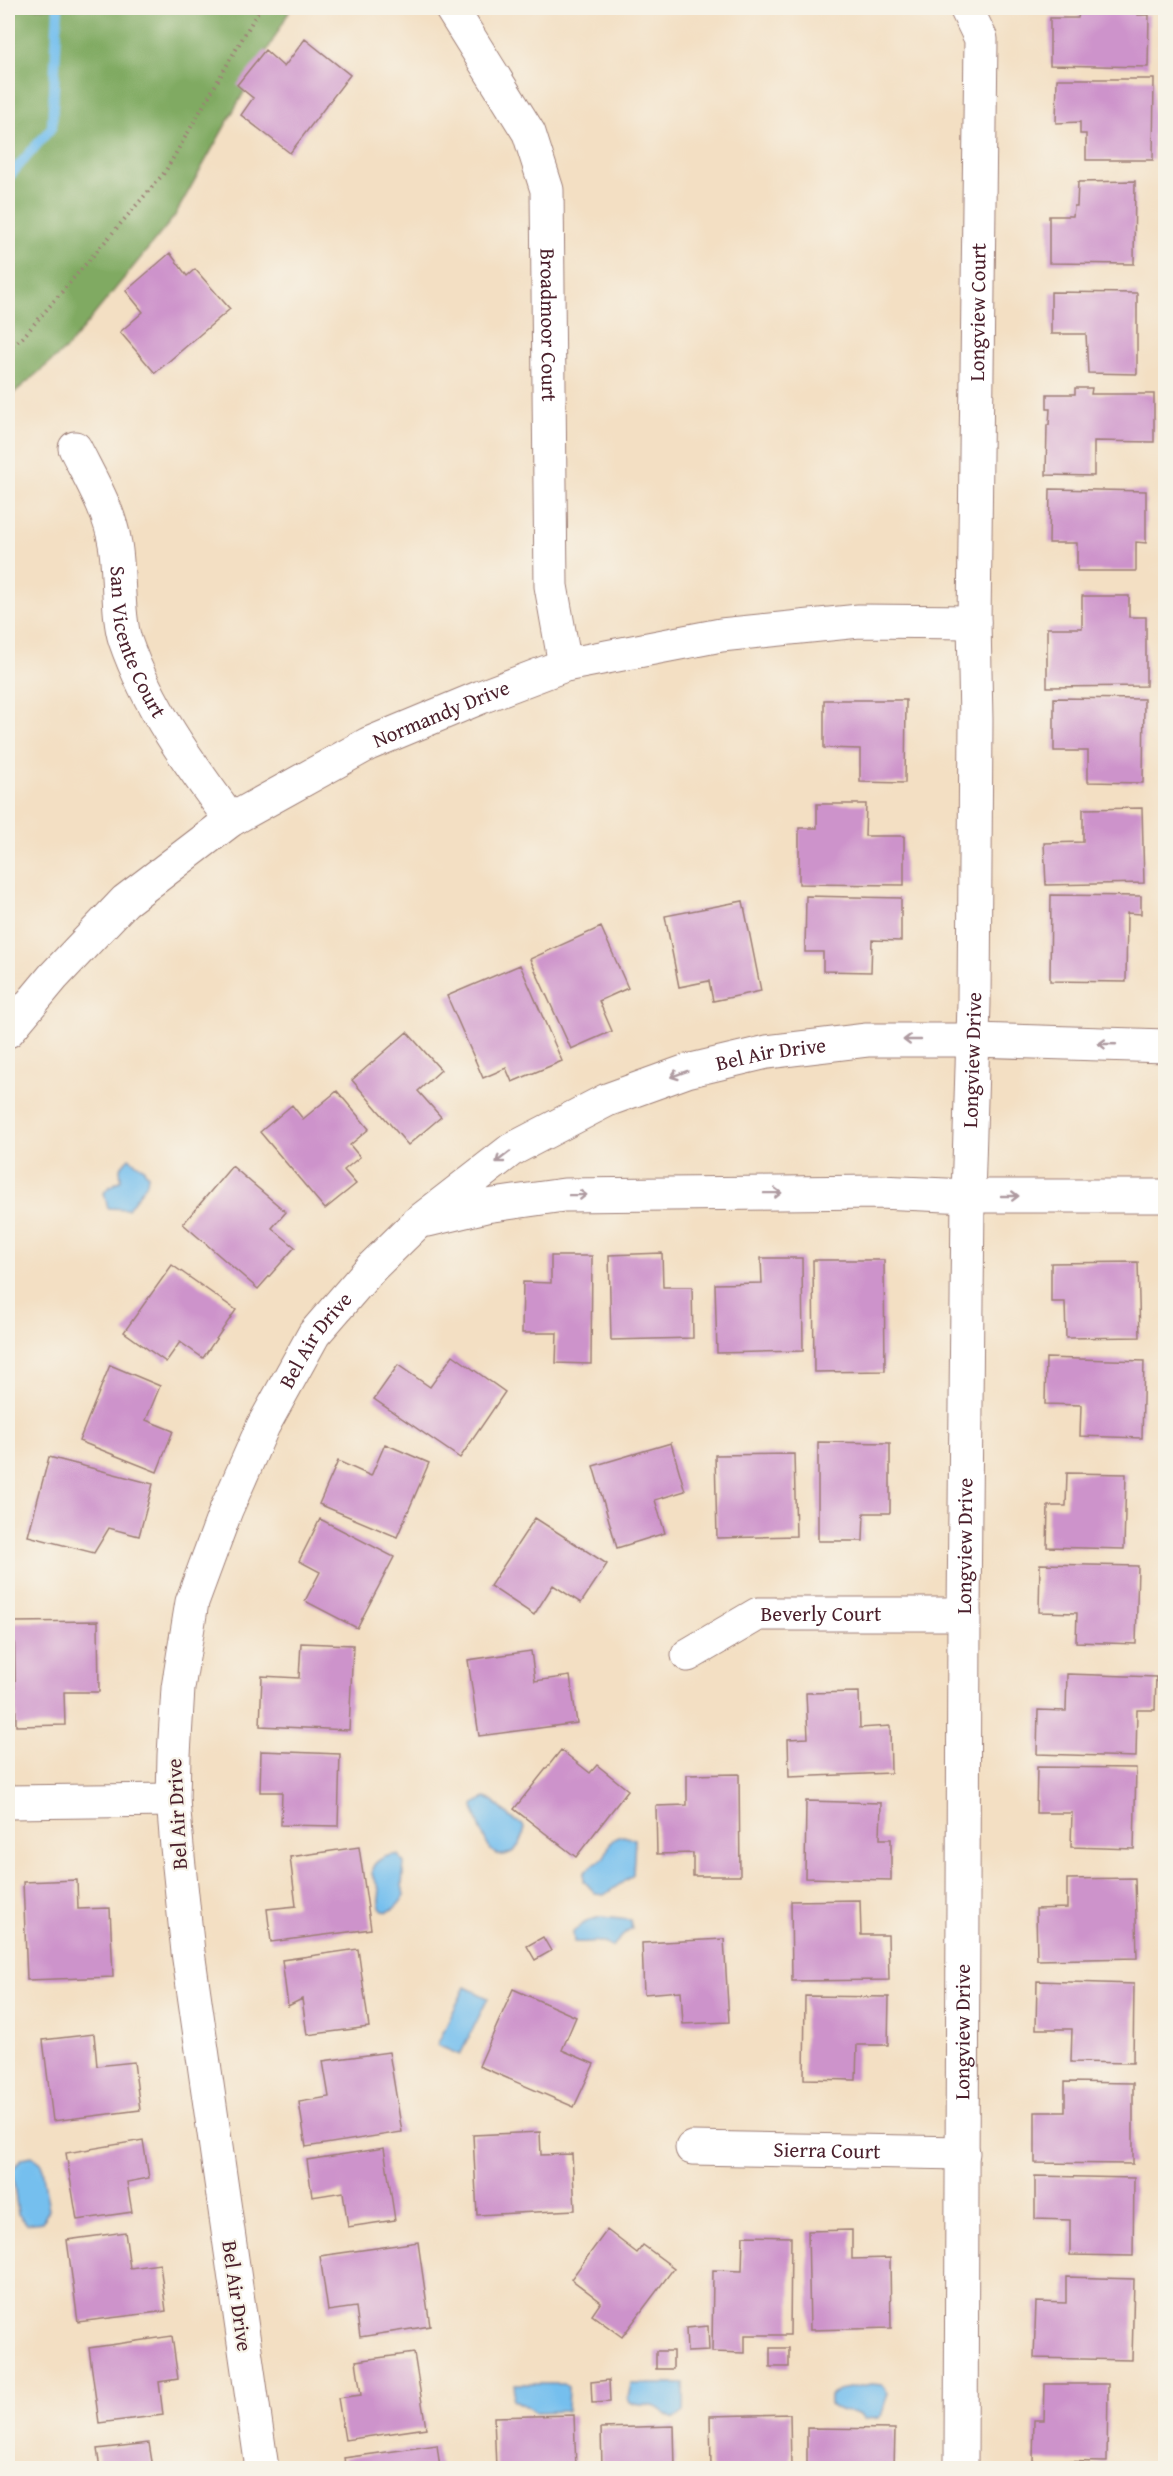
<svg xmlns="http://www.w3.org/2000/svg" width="1173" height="2476" font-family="'Gentium Book Plus',serif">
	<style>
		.forest { fill: #80aa62; stroke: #656446; stroke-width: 1.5 }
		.water { fill: #75bfee; stroke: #606f8c; stroke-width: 1.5 }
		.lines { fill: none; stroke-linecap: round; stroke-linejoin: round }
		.stream { stroke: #75bfee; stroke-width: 10 }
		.building { fill: #cd93cb }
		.minor-casing { stroke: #9e7f77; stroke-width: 35 }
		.tertiary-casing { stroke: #9e7f77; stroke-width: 35 }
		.path { stroke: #9e7f77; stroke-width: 4; stroke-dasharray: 1.5 4.5; stroke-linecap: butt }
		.minor { stroke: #fff; stroke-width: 33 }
		.tertiary { stroke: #fff; stroke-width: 33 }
		.oneway { stroke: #ae9aa0 }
		.labels { text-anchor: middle; stroke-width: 4.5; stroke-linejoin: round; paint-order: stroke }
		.street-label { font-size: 21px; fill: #4a1f2b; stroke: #f7f3e8 }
	</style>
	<rect width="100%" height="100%" fill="#f7f3e8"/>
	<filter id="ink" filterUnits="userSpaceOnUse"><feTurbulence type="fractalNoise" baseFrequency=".0167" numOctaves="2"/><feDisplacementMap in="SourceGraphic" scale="12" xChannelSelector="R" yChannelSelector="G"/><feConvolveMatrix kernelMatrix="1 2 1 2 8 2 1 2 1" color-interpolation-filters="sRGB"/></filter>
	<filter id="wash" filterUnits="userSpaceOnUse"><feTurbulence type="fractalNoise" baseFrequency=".008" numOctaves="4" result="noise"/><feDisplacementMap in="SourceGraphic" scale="24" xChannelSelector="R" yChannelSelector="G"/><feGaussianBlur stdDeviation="1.35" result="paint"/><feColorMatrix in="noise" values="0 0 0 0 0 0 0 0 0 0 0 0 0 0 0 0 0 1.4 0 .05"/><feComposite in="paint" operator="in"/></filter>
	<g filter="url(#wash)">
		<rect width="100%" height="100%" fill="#f3dfc3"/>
		<!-- forest -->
		<path class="forest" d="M8 8H291L174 217 67 348 8 398Z"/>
		<!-- water -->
		<path class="water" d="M129 1158 142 1167 148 1175 147 1183 128 1209 108 1208 104 1193 108 1188 121 1180 120 1168Z
			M485 1798 493 1801 511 1818 523 1825C528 1841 509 1863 493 1852 486 1847 483 1834 480 1827 477 1819 474 1813 474 1804Z
			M623 1836 635 1839 633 1875 604 1895 596 1894 584 1881V1873L590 1867 604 1858C610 1847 608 1838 623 1836Z
			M392 1855H398L404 1863 402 1885 404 1895C401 1906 381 1921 379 1903 378 1898 381 1894 379 1889 378 1884 374 1881 373 1877 368 1864 382 1857 392 1855Z
			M601 1917 630 1920 632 1929C623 1933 619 1941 611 1947 598 1937 588 1944 574 1942L573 1932C582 1923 589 1920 601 1917Z
			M465 1987 488 1998 460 2055 437 2045Z
			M32 2156 41 2163 49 2210 42 2222 27 2224 18 2214 12 2170 22 2158Z
			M515 2384H564L568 2387 567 2411 535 2412 513 2399Z
			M631 2384H684V2412L675 2419C666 2417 663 2409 655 2407 647 2404 638 2406 630 2403L628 2398Z
			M872 2384 882 2385 888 2393 882 2414 878 2418 865 2419C852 2407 842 2416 830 2404V2396L838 2390Z"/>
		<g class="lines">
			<!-- stream -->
			<path class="stream" d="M8 178 52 127 58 8"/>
		</g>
		<g id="blocks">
			<!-- building -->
			<path class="building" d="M1080 8H1138V15H1149L1148 67 1050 65V18H1078Z
				M305 39 350 75 290 153 241 115 253 98 237 85 265 50 284 67Z
				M1057 79H1154L1153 160H1086V134H1080V122L1056 123Z
				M1135 181 1134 264 1049 263V216H1073L1074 206H1077L1078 182Z
				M170 253 187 276 195 269 230 309 155 373 120 332 143 312 126 291Z
				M1051 292 1137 293V374L1088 373 1086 334H1051Z
				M1075 388H1092L1091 394H1154V442L1094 441V476L1046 475 1047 425H1049L1050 409H1047V394H1075Z
				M1050 489 1146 491V543L1136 542V571H1077V543H1049Z
				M1082 596H1129V617H1146V686L1047 687V628H1082Z
				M1054 698 1144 699 1143 783 1088 782V751H1054Z
				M824 700H906L905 783 860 782V749L824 748Z
				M817 804H866L865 836H904V885L799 884V828H817Z
				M1142 808 1144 883 1046 885 1044 843 1083 842V809Z
				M1051 895 1141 896V914L1127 913 1126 982 1050 981Z
				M806 896 901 898V941L872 940 871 972 823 971V952H805Z
				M743 901 761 991 713 1001 709 981 679 987 665 916Z
				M601 927 628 988 599 1001 612 1031 571 1049 530 959Z
				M520 965 562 1061 512 1082 506 1068 483 1078 447 996Z
				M407 1032 441 1070 418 1091 441 1117 408 1145 352 1080Z
				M337 1091 369 1129 350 1145 360 1157 344 1170 356 1184 325 1209 260 1132 292 1105 303 1119Z
				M232 1166 286 1212 272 1228 295 1247 258 1289 183 1224Z
				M662 1253 663 1287H692L693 1338 611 1340 609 1255Z
				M551 1256H592L591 1364 556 1363 557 1333H522L523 1282 551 1283Z
				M761 1258H802L803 1351 717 1353 715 1284 762 1283Z
				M813 1260H884L885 1371 814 1372Z
				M1138 1262 1140 1337 1066 1338 1065 1302H1051V1263Z
				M172 1265 236 1310 203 1358 180 1342 166 1362 124 1332Z
				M453 1355 505 1392 460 1458 374 1399 398 1365 430 1387Z
				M1046 1358 1144 1361 1142 1438 1080 1436 1081 1405 1045 1404Z
				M110 1365 160 1386 146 1420 173 1431 157 1472 79 1441Z
				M818 1442 890 1443V1513H864L863 1541H818Z
				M671 1443 685 1491 655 1500 665 1533 617 1548 593 1466Z
				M385 1444 429 1463 397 1537 319 1504 338 1461 371 1476Z
				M794 1454 796 1536 717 1538 715 1455Z
				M49 1457 153 1484 139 1536 109 1528 94 1553 28 1536Z
				M1067 1473 1126 1474 1124 1549 1047 1547 1048 1506H1066Z
				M535 1518 607 1564 581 1603 553 1585 534 1615 490 1586Z
				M320 1519 394 1557 357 1628 305 1601 320 1572 299 1561Z
				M1040 1564 1138 1566 1136 1644 1076 1642 1077 1613 1039 1612Z
				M98 1621 99 1692H64L65 1725 16 1726 14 1622Z
				M301 1643 353 1645 349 1730 260 1726 262 1676 299 1678Z
				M531 1651 535 1681 570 1676 577 1723 479 1736 468 1660Z
				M1067 1674 1156 1677 1155 1710H1137L1136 1757 1037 1754 1038 1710 1066 1711Z
				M859 1692 860 1728 890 1726 891 1773 789 1777 788 1739 808 1738 806 1693Z
				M561 1750 590 1773 597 1765 628 1790 576 1857 514 1809Z
				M261 1751 340 1754 338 1826 281 1825 282 1792H260Z
				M1037 1767 1136 1768 1134 1849 1071 1847 1072 1813H1036Z
				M739 1774 740 1876H693V1853L657 1854 656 1806 687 1805V1775Z
				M806 1801 881 1803 880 1839H891V1880L805 1878Z
				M359 1847 371 1929 271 1942 267 1909 296 1906 290 1857Z
				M1135 1878 1137 1958 1037 1960 1036 1909 1067 1908V1879Z
				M77 1880 78 1909 110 1908 113 1977 27 1980 23 1882Z
				M860 1900 861 1935H888L889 1980 792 1981 791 1901Z
				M543 1937 551 1951 535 1960 527 1946Z
				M724 1939 729 2022 683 2024 681 1991 644 1994 642 1943Z
				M358 1949 369 2027 307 2035 302 1999 288 2006 282 1960Z
				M1037 1981 1134 1984 1133 2063 1071 2062 1072 2029H1036Z
				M513 1989 576 2017 562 2050 594 2064 574 2107 479 2066Z
				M805 1996 889 1997 888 2045H857L856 2080 804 2079Z
				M94 2034 97 2066 134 2062 140 2110 53 2121 43 2040Z
				M389 2052 402 2132 306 2147 299 2102 329 2097 323 2061Z
				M1065 2082 1133 2083V2164L1035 2163V2112H1065Z
				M540 2132 541 2155 572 2154 575 2210 477 2215 473 2135Z
				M143 2140 149 2178 127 2182 132 2212 77 2220 66 2153Z
				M384 2148 395 2220 348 2227 343 2192 312 2197 307 2160Z
				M1035 2176 1134 2178 1133 2256 1070 2255V2220L1035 2219Z
				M607 2230 637 2253 643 2245 674 2268 622 2337 592 2315 601 2302 571 2279Z
				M852 2230V2259L890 2258 891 2328 810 2330 808 2231Z
				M125 2232 130 2268 160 2264 166 2311 78 2322 67 2240Z
				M743 2236 791 2237 790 2335H745V2353L712 2352 713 2270 742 2271Z
				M418 2242 430 2326 360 2337 356 2307 328 2311 320 2256Z
				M1066 2277 1134 2279 1132 2360 1034 2358 1036 2302 1066 2303Z
				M708 2326 709 2351 687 2352 686 2328Z
				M172 2336 178 2379 159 2382 163 2415 99 2423 89 2348Z
				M770 2348H789V2367H770Z
				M656 2351H673V2369H656Z
				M414 2353 426 2428 345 2440 338 2398 361 2395 356 2361Z
				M609 2380 610 2402 592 2403 591 2382Z
				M1045 2384H1108L1107 2462 1033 2461 1034 2420H1044Z
				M790 2414 791 2468H711L710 2416Z
				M574 2415 576 2468H496L494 2417Z
				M674 2426 675 2468H602L601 2428Z
				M807 2428 895 2429 894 2468H807Z
				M149 2443 153 2468H100L97 2449Z
				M437 2445 440 2468H346L344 2458Z"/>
		</g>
	</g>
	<g filter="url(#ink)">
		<use href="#blocks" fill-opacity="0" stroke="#9e7f77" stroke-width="1.5"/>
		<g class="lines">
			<defs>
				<g id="minor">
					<path id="s1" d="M451 8 529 133 547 190 551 586 565 665"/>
					<path id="s2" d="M75 448C90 478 110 511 115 544 120 572 117 615 125 640 148 707 189 763 231 820"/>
					<path id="s3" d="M8 1031 53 977 125 901 231 820 368 744 481 697 565 665 721 635 859 621 974 622"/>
					<path id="s4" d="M688 1655 758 1614H964"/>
					<path d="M8 1802 173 1800"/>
					<path id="s5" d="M692 2148 963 2153"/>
					<path id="s6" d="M961 2468 964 1614 968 1196 974 1003 976 720 974 622 981 39 966 8"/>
				</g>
				<g id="tertiary">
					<path d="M428 1220 486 1206 564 1195 880 1192 968 1196H1166"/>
					<path id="s7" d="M262 2468 188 1952 177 1847 173 1800 174 1755 178 1688 192 1602 226 1510 263 1426 314 1334 372 1267 417 1223 511 1150 607 1100 687 1071 767 1052 867 1040H973L1166 1046"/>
				</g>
			</defs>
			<!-- minor casing -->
			<use href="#minor" class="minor-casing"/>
			<!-- tertiary casing -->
			<use href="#tertiary" class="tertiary-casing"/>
			<!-- path -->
			<path class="path" d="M8 349 23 337 165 172 260 8"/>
			<!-- minor -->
			<use href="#minor" class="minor"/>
			<!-- tertiary -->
			<use href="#tertiary" class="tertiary"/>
		</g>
		<!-- one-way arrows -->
		<defs><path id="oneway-shaft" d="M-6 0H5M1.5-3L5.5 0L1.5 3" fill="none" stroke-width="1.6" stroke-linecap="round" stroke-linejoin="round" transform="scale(1.5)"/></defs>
		<g class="oneway">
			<use href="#oneway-shaft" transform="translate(912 1040) rotate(180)"/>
			<use href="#oneway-shaft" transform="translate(1107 1044) rotate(-178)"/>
			<use href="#oneway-shaft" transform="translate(679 1074) rotate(160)"/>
			<use href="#oneway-shaft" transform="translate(503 1157) rotate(142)"/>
			<use href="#oneway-shaft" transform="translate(773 1193) rotate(-1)"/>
			<use href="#oneway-shaft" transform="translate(578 1195) rotate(-1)"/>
			<use href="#oneway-shaft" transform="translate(1010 1196)"/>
		</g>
	</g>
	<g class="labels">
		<!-- street labels -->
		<g class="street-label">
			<text dy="7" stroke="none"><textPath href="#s6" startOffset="2156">Longview Court</textPath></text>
			<text dy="7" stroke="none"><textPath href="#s1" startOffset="342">Broadmoor Court</textPath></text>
			<text dy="7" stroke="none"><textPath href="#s2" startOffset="206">San Vicente Court</textPath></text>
			<text dy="7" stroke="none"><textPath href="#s3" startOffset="544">Normandy Drive</textPath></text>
			<text dy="7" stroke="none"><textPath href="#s7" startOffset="1718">Bel Air Drive</textPath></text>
			<text dy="7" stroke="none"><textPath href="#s6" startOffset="1408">Longview Drive</textPath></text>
			<text dy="7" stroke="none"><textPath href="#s7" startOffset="1164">Bel Air Drive</textPath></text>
			<text dy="7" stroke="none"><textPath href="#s6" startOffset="922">Longview Drive</textPath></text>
			<text dy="7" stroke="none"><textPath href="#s4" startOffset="144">Beverly Court</textPath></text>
			<text transform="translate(177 1814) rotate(-93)" y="7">Bel Air Drive</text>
			<text dy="7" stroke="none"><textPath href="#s6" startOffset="436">Longview Drive</textPath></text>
			<text dy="7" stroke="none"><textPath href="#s5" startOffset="135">Sierra Court</textPath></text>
			<text transform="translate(237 2296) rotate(82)" y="7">Bel Air Drive</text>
		</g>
	</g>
	<!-- margin -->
	<rect width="1173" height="2476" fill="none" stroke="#f7f3e8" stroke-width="30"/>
</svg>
